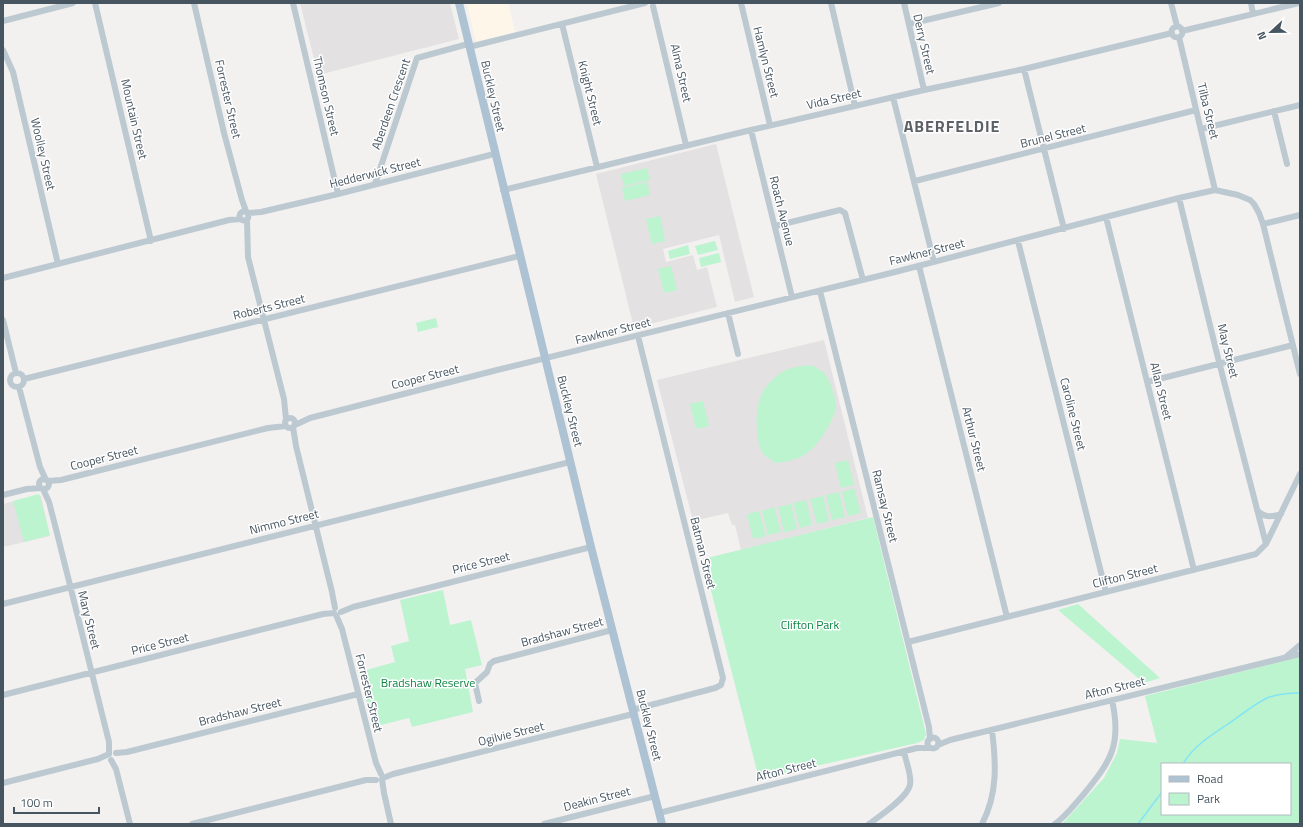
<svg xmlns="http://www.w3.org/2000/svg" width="1303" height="827" font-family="'Titillium Web',sans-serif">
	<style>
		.commercial { fill: #fef7e9 }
		.education { fill: #e4e1e2 }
		.green { fill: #bbf4ce; fill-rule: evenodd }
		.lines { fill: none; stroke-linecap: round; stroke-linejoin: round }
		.stream { stroke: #83e4f6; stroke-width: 1.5 }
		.minor { stroke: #bcc9d1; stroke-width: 6 }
		.major { stroke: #adc2d2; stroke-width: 8 }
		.labels { text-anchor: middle; stroke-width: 3; stroke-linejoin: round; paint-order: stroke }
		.street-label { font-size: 12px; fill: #465560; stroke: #fff }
		.park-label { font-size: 12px; fill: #0d8543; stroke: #fff }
		.district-label { font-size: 16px; font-weight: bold; letter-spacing: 1px; fill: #5c6166; stroke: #fff }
	</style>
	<rect width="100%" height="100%" fill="#f3f0f0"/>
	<!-- commercial -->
	<path class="commercial" d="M467 3H508L515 32 476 42Z"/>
	<!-- education -->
	<path class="education" d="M300 3H450L459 39 318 75Z
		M716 144 754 297 735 302 719 235 663 249 666 262 693 255 697 270 707 267 717 307 634 328 596 174Z
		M824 340 868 518 741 550 735 525H732L728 513 693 521 657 380Z
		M38 495 41 496 50 536 3 547V504Z"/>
	<!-- green -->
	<path class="green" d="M647 168 650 180 624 186 621 174Z
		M647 182 650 195 625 201 622 188Z
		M660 216 665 241 652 244 646 219Z
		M715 241 718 250 698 255 695 246Z
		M688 245 690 254 670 259 668 251Z
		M719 253 721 262 701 267 699 258Z
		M671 266 677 290 664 293 658 269Z
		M436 318 438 327 418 332 416 323Z
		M812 365C816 368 822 370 825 374 830 381 836 398 836 406 835 419 818 446 807 453 797 460 787 462 775 463 772 460 766 457 763 454 754 440 755 405 763 391 768 384 775 376 782 372 791 367 802 366 812 365Z
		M703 401 709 426 696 429 690 404Z
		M848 460 854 485 841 488 835 463Z
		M854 488 861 513 848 516 842 492Z
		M839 492 845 517 832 520 826 495Z
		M39 494 50 535 24 542 13 501Z
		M823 496 829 521 817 524 810 499Z
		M806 500 812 525 800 528 793 503Z
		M791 504 797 529 784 532 778 507Z
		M774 507 781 532 768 535 762 511Z
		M759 511 766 536 753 539 747 514Z
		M873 517 926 734 924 740 917 743 759 779 703 559Z
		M443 590 450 625 471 620 482 665 465 669 473 712 412 727 409 718 373 727 359 672 395 662 391 646 409 641 400 600Z
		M1078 604 1160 678 1144 683 1058 610Z
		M1300 657V824H1062L1104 778 1117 753 1120 739 1157 743 1145 696ZM1162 764H1290V814H1162Z"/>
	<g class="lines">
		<!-- stream -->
		<path class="stream" d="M1183 764C1193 746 1212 735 1228 724 1241 715 1253 705 1267 698 1277 694 1289 693 1300 693
			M1138 824 1162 792"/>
		<!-- minor -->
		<path class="minor" d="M95 3 151 241
			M194 3 224 133 242 200 246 211
			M293 3 338 194
			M741 3 770 125
			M831 3 855 106
			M904 3 924 90
			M1171 3 1177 26
			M1251 3 1253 14
			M653 6 686 145
			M3 21 73 3
			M562 24 597 167
			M909 24 999 3
			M1171.5 32a5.5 5.5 0 1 1 11 0a5.5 5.5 0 1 1-11 0Z
			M1182 31 1299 3
			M1179 37 1215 190
			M469 47 645 3
			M3 50 13 72 58 264
			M1024 69 1064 229
			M893 97 934 262
			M1274 111 1287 164
			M1201 129 1300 105
			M751 130 792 297
			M915 181 1196 110
			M375 184 417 58 468 44
			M503 190 751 130 924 90 1024 69 1172 33
			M1179 198 1218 358 1266 544
			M239.5 216a4.5 4.5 0 1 1 9 0a4.5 4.5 0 1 1-9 0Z
			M248 213 261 212 338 194 494 154
			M1106 217 1194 570
			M247 220 248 257 284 399 286 419
			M1263 224 1300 374
			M775 226 840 210 845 213 863 280
			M1018 241 1106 592
			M919 266 1007 617
			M3 278 229 220 241 219
			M820 291 929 727 930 739
			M728 313 738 354
			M3 320 16 373
			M10 380a7 7 0 1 1 14 0a7 7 0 1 1-14 0Z
			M24 379 519 256
			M1147 382 1293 345
			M19 387 40 467 46 480
			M285 423a5 5 0 1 1 10 0a5 5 0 1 1-10 0Z
			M295 425 310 418 497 370 895 272 1179 198 1215 190 1238 195 1250 200 1254 204 1259 213 1263 224 1300 215
			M293 427 296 446 332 592 335 608
			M39 484a5 5 0 1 1 10 0a5 5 0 1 1-10 0Z
			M48 481 61 480 268 428 286 426
			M43 489 49 502 56 529 109 742V753
			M3 495 27 489 41 488
			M1257 510C1264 518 1271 517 1281 514
			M3 604 570 462
			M341 612 353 607 591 547
			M336 615 342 629 376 763 381 774
			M908 642 1256 554 1266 544 1300 474
			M1287 656 1300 645
			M3 695 323 614 334 613
			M479 701 475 683 487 672 490 664 494 661 612 630
			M632 710 715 688 721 685 723 678 638 336
			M927.5 743a5.5 5.5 0 1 1 11 0a5.5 5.5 0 1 1-11 0Z
			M938 745 950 740 1300 654
			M116 753 127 752 358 694
			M111 760 116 769 130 824
			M383 778 393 774 633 714
			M382 779 384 793 391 824
			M3 783 98 759 109 754
			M659 813 917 748H931
			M192 824 366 780H376
			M544 824 655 796
			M869 824C880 816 907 798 910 785 912 775 906 762 904 752
			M982 824C998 793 996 763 992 730
			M1055 824C1066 816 1074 805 1083 795 1111 761 1122 745 1112 700"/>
		<!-- major -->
		<path class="major" d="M459 3 591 547 662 824"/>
	</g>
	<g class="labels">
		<!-- street labels -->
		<g class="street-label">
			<text transform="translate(924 44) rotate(77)" y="4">Derry Street</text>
			<text transform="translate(766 62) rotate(76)" y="4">Hamlyn Street</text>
			<text transform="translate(681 73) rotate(77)" y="4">Alma Street</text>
			<text transform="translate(590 93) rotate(76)" y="4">Knight Street</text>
			<text transform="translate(326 96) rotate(77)" y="4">Thomson Street</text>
			<text transform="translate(493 96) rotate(77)" y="4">Buckley Street</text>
			<text transform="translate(228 99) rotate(77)" y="4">Forrester Street</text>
			<text transform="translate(834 99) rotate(-13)" y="4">Vida Street</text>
			<text transform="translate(391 104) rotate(-71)" y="4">Aberdeen Crescent</text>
			<text transform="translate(1208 111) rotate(76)" y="4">Tilba Street</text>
			<text transform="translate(134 119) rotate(77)" y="4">Mountain Street</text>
			<text transform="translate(1053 136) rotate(-14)" y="4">Brunel Street</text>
			<text transform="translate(43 154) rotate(77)" y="4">Woolley Street</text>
			<text transform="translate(375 173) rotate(-14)" y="4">Hedderwick Street</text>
			<text transform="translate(782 211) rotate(76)" y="4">Roach Avenue</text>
			<text transform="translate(927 252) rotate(-14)" y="4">Fawkner Street</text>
			<text transform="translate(269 307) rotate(-14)" y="4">Roberts Street</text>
			<text transform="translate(613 331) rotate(-14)" y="4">Fawkner Street</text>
			<text transform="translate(1228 351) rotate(76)" y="4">May Street</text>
			<text transform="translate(425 377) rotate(-14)" y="4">Cooper Street</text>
			<text transform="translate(1161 391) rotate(76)" y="4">Allan Street</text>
			<text transform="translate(570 411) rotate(76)" y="4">Buckley Street</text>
			<text transform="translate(1073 414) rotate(76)" y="4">Caroline Street</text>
			<text transform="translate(974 439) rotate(76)" y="4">Arthur Street</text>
			<text transform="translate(104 458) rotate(-14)" y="4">Cooper Street</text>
			<text transform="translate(885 506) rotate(76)" y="4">Ramsay Street</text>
			<text transform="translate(284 522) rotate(-14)" y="4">Nimmo Street</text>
			<text transform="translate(703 553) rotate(76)" y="4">Batman Street</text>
			<text transform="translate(481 563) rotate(-14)" y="4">Price Street</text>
			<text transform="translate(1125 576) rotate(-14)" y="4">Clifton Street</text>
			<text transform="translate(89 620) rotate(76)" y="4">Mary Street</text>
			<text transform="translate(562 632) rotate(-15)" y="4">Bradshaw Street</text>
			<text transform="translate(160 644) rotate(-14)" y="4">Price Street</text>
			<text transform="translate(1115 688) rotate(-14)" y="4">Afton Street</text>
			<text transform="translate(369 693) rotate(76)" y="4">Forrester Street</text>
			<text transform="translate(240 712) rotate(-14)" y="4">Bradshaw Street</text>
			<text transform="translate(649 725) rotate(76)" y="4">Buckley Street</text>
			<text transform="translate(511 734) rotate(-14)" y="4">Ogilvie Street</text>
			<text transform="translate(786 770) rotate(-14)" y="4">Afton Street</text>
			<text transform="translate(597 799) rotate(-14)" y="4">Deakin Street</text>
		</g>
		<!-- park labels -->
		<g class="park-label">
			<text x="810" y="629">Clifton Park</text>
			<text x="428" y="687">Bradshaw Reserve</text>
		</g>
		<!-- district labels -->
		<g class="district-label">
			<text x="952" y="132">ABERFELDIE</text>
		</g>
	</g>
	<!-- border -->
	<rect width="1303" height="827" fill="none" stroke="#465560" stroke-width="8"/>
	<!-- legend -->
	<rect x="1161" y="763" width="130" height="52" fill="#ffffff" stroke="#b5bbbf"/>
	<rect x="1169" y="776" width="20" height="6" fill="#adc2d2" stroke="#b5bbbf"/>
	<text x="1197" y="783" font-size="12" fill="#465560">Road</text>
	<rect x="1169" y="793" width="20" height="12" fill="#bbf4ce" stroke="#b5bbbf"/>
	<text x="1197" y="803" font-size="12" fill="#465560">Park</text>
	<!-- north arrow -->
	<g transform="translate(1271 32) rotate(248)" stroke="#ffffff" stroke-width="3" paint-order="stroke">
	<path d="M0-3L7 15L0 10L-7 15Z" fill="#465560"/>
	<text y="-6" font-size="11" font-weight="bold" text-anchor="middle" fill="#465560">N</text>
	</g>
	<!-- scale -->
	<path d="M14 807v6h85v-6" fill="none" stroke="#465560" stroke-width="2"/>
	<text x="20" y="807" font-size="12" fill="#465560" stroke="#ffffff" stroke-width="3" paint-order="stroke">100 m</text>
</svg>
